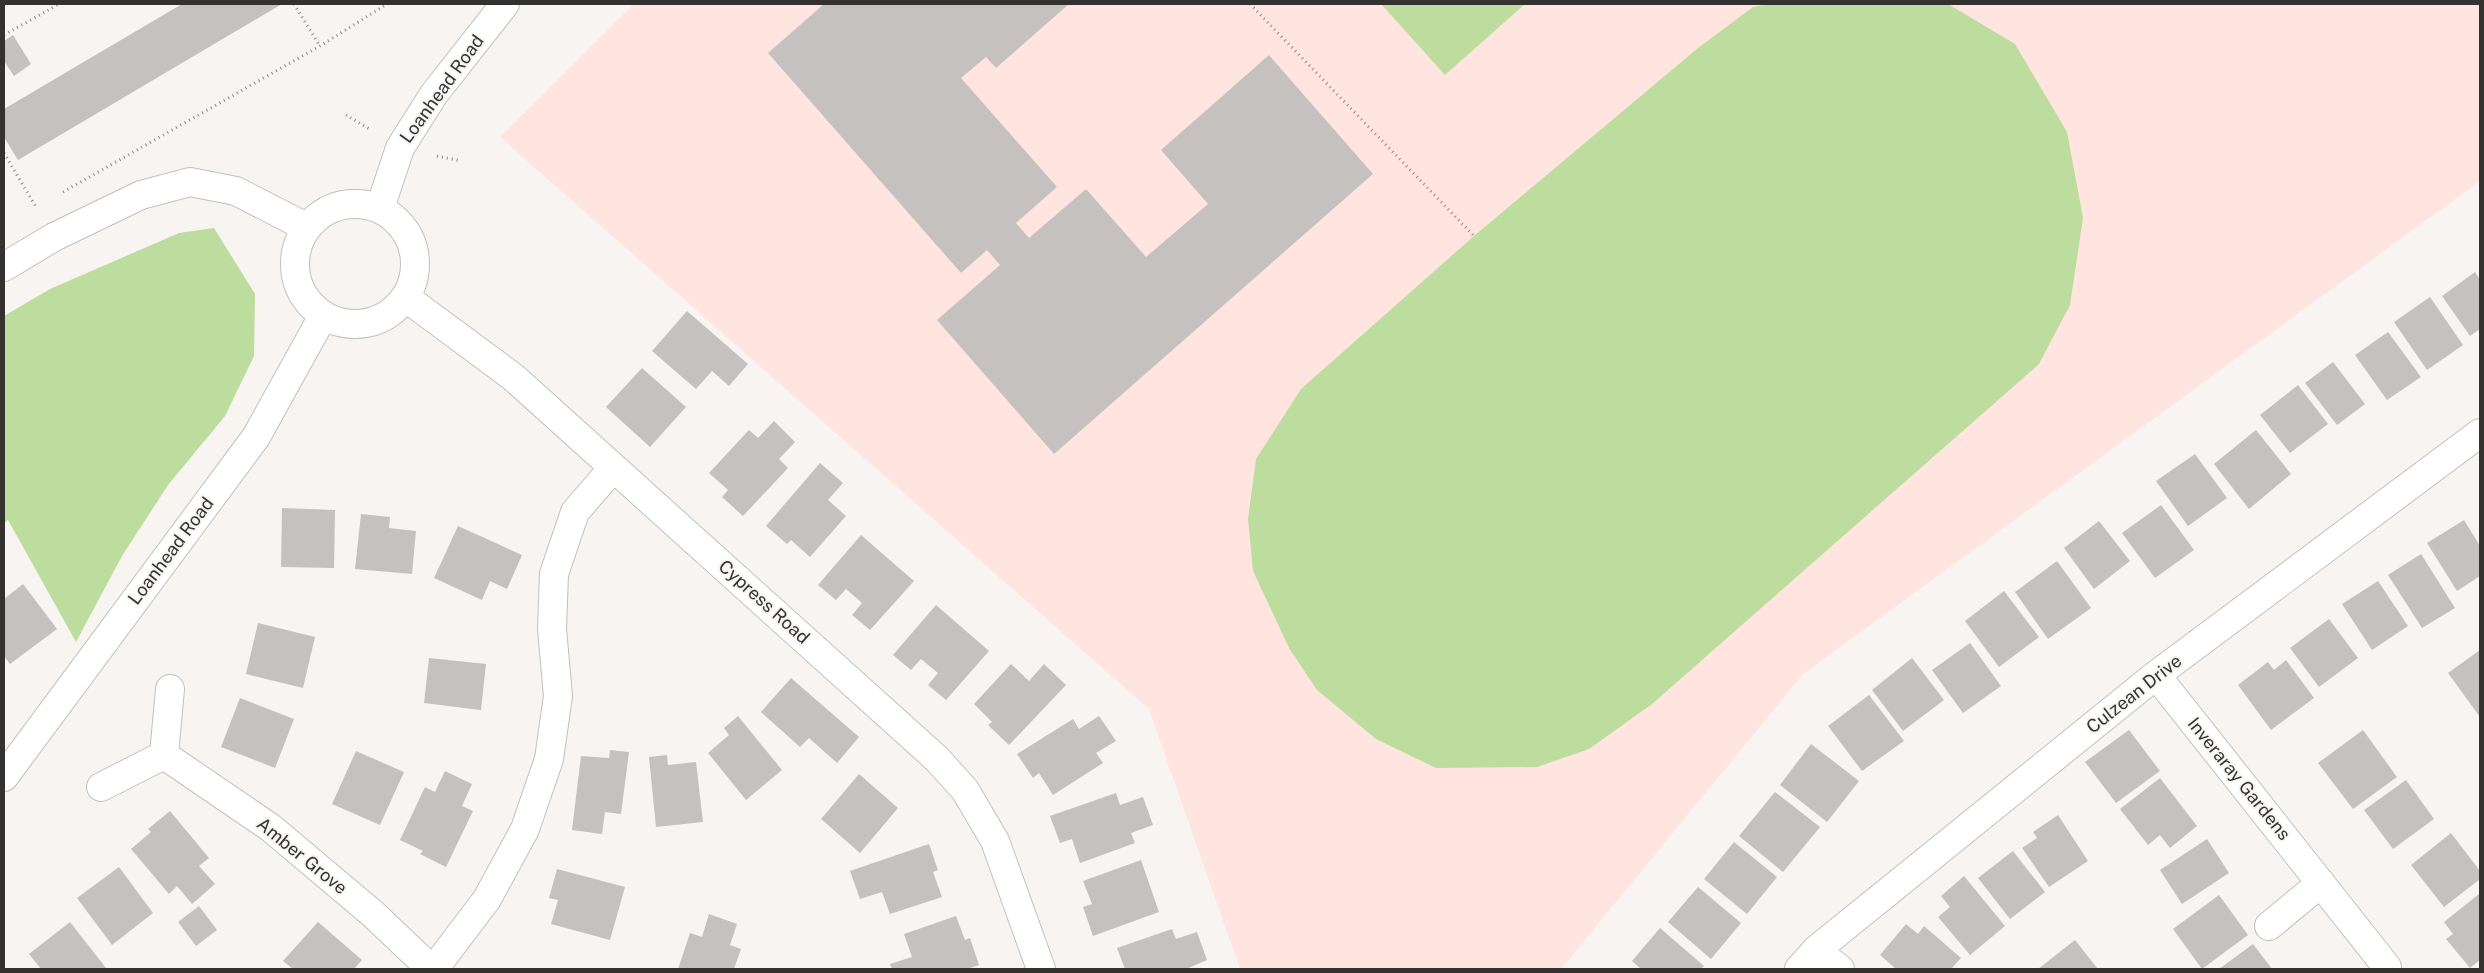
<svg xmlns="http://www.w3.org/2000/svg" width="2484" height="973" font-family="'Public Sans',sans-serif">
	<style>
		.education { fill: #ffe4e0 }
		.green { fill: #bcdd9d }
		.building { fill: #c4c1bf }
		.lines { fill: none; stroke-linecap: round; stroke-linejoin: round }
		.minor-casing { stroke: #c2c0bd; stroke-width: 30 }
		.path { stroke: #8b8988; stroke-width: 3; stroke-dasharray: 1 4; stroke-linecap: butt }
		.minor { stroke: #fff; stroke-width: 28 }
		.labels { text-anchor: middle; stroke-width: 4; stroke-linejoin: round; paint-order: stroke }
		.street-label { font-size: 18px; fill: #333231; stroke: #f7f4f2 }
	</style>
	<rect width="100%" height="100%" fill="#f7f4f2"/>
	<!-- education -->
	<path class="education" d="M634 4H2480V181L1803 674 1561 969H1240L1149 709 500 137Z"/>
	<!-- green -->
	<path class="green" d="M1381 4H1525L1445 75Z
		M1772 4H1948L2015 44 2067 132 2083 218 2070 305 2039 364 1652 704 1589 749 1537 767 1436 768 1376 739 1317 690 1289 648 1253 571 1248 519 1256 459 1301 389 1474 236 1698 48 1753 7Z
		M214 228 255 294 254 356 225 416 168 485 122 556 76 642 8 520 4 523V316L50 289 179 233Z"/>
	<!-- building -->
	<path class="building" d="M182 4H282L18 160 4 137V109Z
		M824 4H1069L996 68 986 57 961 78 1057 187 1016 223 1029 238 1086 189 1146 257 1208 204 1161 150 1269 55 1373 174 1054 454 937 320 1000 265 987 250 961 273 768 53Z
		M13 35 31 64 14 76 4 61V41Z
		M2475 272 2480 280V329L2470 336 2442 296Z
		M2430 297 2463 345 2427 370 2394 322Z
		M687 311 748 364 729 386 712 371 696 389 652 351Z
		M2388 332 2421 377 2387 400 2355 355Z
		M2333 362 2365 404 2337 425 2305 383Z
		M642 368 686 407 650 447 606 407Z
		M2298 385 2328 424 2290 453 2260 415Z
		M774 421 795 442 779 459 788 468 743 516 722 497 728 490 709 473 749 430 758 438Z
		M2256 430 2291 474 2249 509 2214 464Z
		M2195 454 2227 498 2188 526 2156 481Z
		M820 463 843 483 828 500 846 516 810 557 791 540 787 544 766 526Z
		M2161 505 2194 550 2155 578 2122 533Z
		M282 508 335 510 334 568 281 567Z
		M361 514 390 517 389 528 416 531 412 574 355 569Z
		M2464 520 2480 546V576L2457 591 2427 543Z
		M2099 521 2130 561 2094 589 2064 548Z
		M458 526 522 555 507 589 490 581 482 600 434 578Z
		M861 535 914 581 870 630 852 615 862 603 846 589 836 600 818 585Z
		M2421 554 2455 608 2422 628 2388 575Z
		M2057 561 2091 608 2048 639 2015 592Z
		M2378 581 2408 626 2372 650 2342 604Z
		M23 584 57 629 10 664 4 656V599Z
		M2004 591 2039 637 1999 667 1965 621Z
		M936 605 989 651 946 700 928 685 938 673 921 659 911 670 893 655Z
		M2329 619 2358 658 2319 687 2290 648Z
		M258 623 315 637 303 688 246 674Z
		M1970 643 2001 686 1963 713 1932 670Z
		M2480 650V717L2448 673Z
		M429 658 486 664 481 710 424 703Z
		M1912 658 1944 700 1903 731 1872 690Z
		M2286 660 2314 698 2271 730 2238 685 2268 662 2274 670Z
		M1011 664 1029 681 1044 664 1066 685 1009 745 988 725 992 722 974 704Z
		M791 678 859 737 837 763 809 738 800 747 761 712Z
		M1869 695 1904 741 1862 771 1828 726Z
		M240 698 294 719 275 768 221 747Z
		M738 716 782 770 746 800 708 753 729 735 724 728Z
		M1099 716 1116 741 1096 753 1103 763 1053 795 1039 773 1033 778 1017 754 1073 719 1079 729Z
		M2129 730 2160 771 2116 803 2085 762Z
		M2363 730 2397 777 2353 809 2318 763Z
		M1811 744 1859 781 1827 822 1780 785Z
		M610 750 629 752 621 814 605 812 602 834 572 830 581 756 609 758Z
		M356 751 404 772 380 825 332 804Z
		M667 755 668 765 696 762 703 822 656 827 649 757Z
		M445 771 472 784 462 806 473 811 446 867 420 854 423 851 400 840 425 787 435 792Z
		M859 774 898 808 860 853 821 819Z
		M2160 778 2197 826 2170 848 2160 835 2148 845 2120 809Z
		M2406 780 2434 819 2393 849 2364 810Z
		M1775 792 1820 827 1783 872 1739 836Z
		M1116 793 1120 805 1143 797 1153 825 1131 833 1135 843 1080 863 1072 839 1060 843 1050 816Z
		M170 811 209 858 199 866 215 884 192 904 177 886 169 894 131 849 151 832 148 829Z
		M2058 815 2088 861 2049 887 2022 848 2037 838 2033 832Z
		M2451 833 2480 871V879L2444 907 2411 865Z
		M2207 839 2229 873 2182 904 2160 870Z
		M1734 842 1777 877 1747 914 1704 879Z
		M929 844 938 870 933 872 942 897 890 914 882 892 860 899 850 871Z
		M2013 851 2045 892 2010 919 1978 878Z
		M1141 860 1159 912 1093 936 1083 907 1092 904 1083 881Z
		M119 867 153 913 112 945 77 898Z
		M557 869 625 887 610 940 551 924 558 900 549 898Z
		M1964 876 2005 926 1970 955 1938 917 1950 907 1941 896Z
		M1698 887 1741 923 1711 959 1668 922Z
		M2479 894 2480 960 2470 968 2446 939 2453 934 2444 922Z
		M2219 895 2248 935 2202 969 2173 929Z
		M199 906 217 930 196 946 178 922Z
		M709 914 737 924 730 945 741 949 734 969H678L690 933 702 937Z
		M956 916 965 940 970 938 979 965 967 969H892L890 964 912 957 904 934Z
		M70 922 106 968 105 969H41L29 954Z
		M318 922 362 960 354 969H293L283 961Z
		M1906 924 1918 934 1924 926 1961 958 1951 969H1896L1880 955Z
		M1660 928 1704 966 1701 969H1641L1632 961Z
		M1172 929 1176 939 1197 932 1207 960 1186 969H1125L1117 948Z
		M2075 940 2098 969H2038Z
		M2253 944 2272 969H2219Z"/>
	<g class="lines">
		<defs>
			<path id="minor" d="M295 264a60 60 0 1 1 120 0a60 60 0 1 1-120 0Z
				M380 208 400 148 434 94 505 4
				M4 267 54 237 141 195 190 182 236 191 306 227
				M405 297 513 377 937 759 965 790 995 841 1041 969
				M2156 675 2387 967
				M170 689 164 755 271 828 373 914 431 969
				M4 777 256 437 323 316
				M101 787 164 755
				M2269 926 2321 883
				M1816 950 1840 969
				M434 969 487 899 525 829 549 759 558 696 552 629 554 574 575 512 613 468
				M1799 969 1816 950 2156 675 2480 433"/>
		</defs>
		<!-- minor casing -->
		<use href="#minor" class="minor-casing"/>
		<!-- path -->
		<path class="path" d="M294 4 320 46
			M1250 4 1474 236
			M4 35 59 4
			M346 115 371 130
			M4 153 36 207
			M437 156 461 161
			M63 192 320 46 387 4"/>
		<!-- minor -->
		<use href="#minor" class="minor"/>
	</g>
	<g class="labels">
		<!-- street labels -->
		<g class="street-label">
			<text transform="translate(442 89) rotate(-54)" y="6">Loanhead Road</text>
			<text transform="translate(171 551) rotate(-53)" y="6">Loanhead Road</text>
			<text transform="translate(764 602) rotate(42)" y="6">Cypress Road</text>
			<text transform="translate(2134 694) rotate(-38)" y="6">Culzean Drive</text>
			<text transform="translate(2239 779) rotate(51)" y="6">Inveraray Gardens</text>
			<text transform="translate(302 856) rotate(39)" y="6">Amber Grove</text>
		</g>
	</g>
	<!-- border -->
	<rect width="2484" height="973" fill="none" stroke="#333231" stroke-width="10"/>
</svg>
